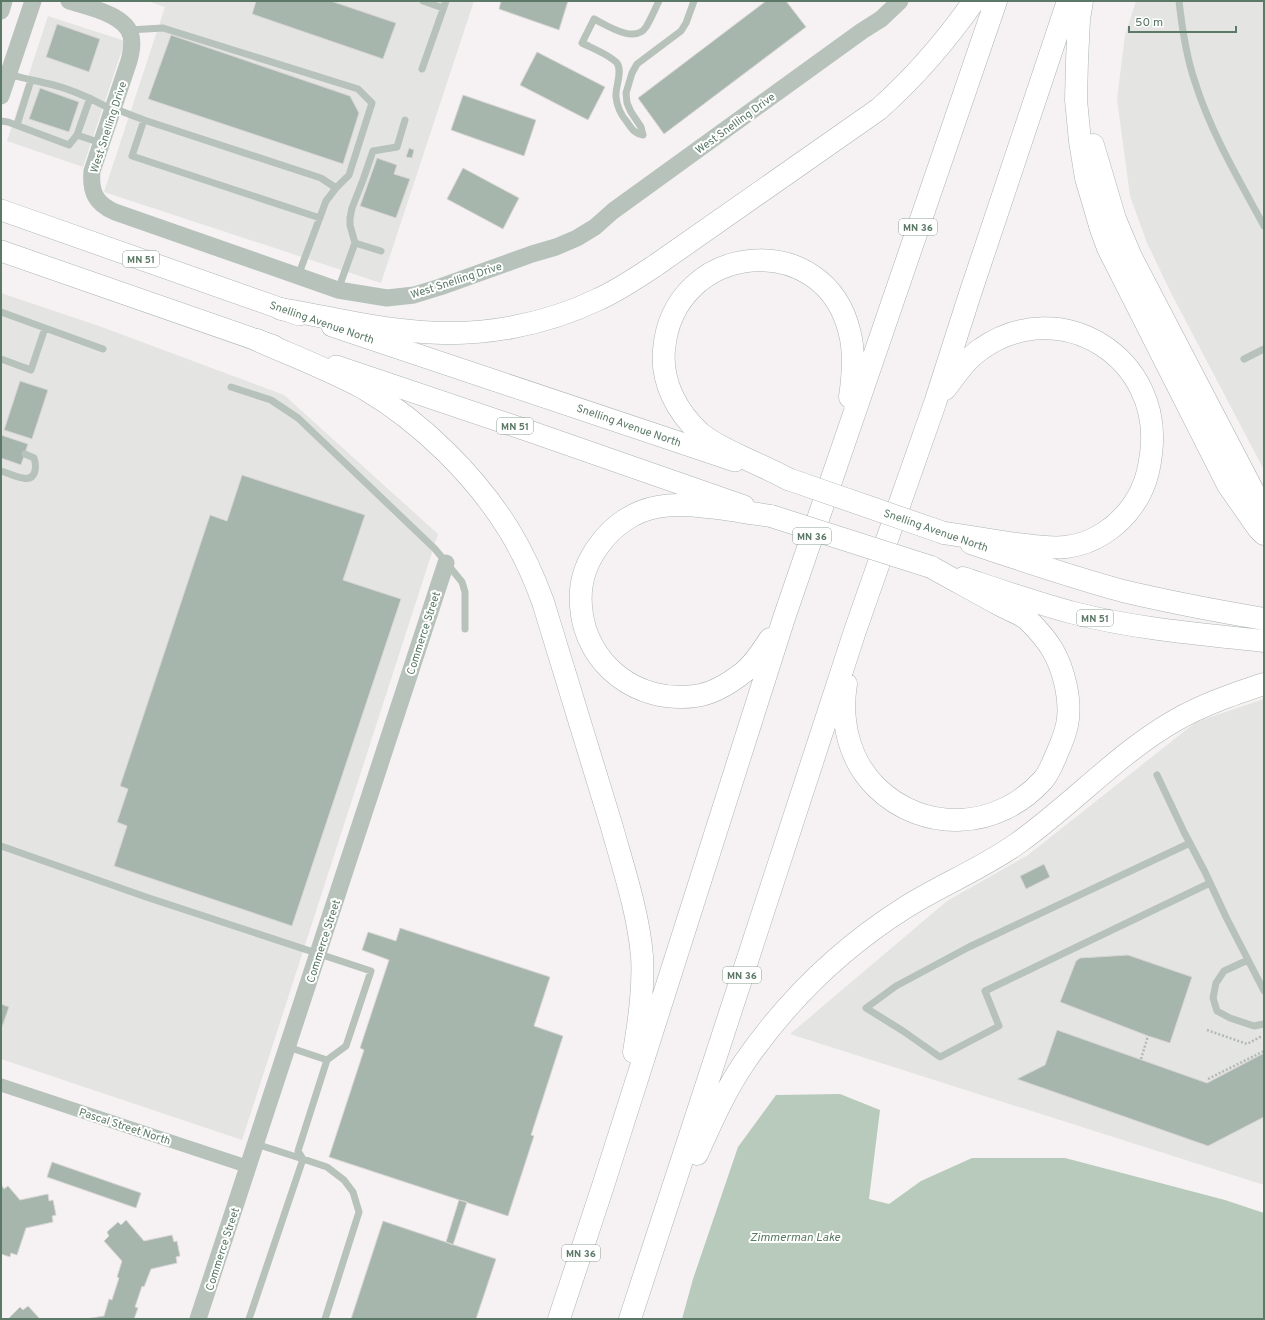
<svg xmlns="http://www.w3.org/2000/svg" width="1265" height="1320" font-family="Overpass,sans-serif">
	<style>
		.built { fill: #e4e4e2 }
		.water { fill: #b8cabb }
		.building { fill: #a7b6ac; stroke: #d8d5d5 }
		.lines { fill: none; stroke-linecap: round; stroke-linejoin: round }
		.primary-casing { stroke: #abb6af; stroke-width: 22 }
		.trunk-casing { stroke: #abb5af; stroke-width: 23 }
		.motorway-casing { stroke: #abb5af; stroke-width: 23 }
		.path { stroke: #b2bab5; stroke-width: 2.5; stroke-dasharray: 2 2; stroke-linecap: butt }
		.service { stroke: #b7c2bb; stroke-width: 7 }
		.minor { stroke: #b7c2bb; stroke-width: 13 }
		.tertiary { stroke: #b7c2bb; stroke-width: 17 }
		.primary { stroke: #fff; stroke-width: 21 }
		.trunk { stroke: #fff; stroke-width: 22 }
		.motorway { stroke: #fff; stroke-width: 22 }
		.trunk-bridge-casing { stroke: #abb5af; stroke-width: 23; stroke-linecap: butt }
		.trunk-bridge { stroke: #fff; stroke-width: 22 }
		.labels { text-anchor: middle; stroke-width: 4; stroke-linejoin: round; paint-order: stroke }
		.shield { fill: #fff; stroke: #8ca194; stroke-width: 1 }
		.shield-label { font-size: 10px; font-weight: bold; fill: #5b7966 }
		.street-label { font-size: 11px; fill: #5b7966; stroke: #fff }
		.water-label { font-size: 12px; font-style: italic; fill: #5a7b60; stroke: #fff }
	</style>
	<rect width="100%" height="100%" fill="#f6f2f3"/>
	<!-- built -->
	<path class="built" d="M147 1H474L381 283 104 192 165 7Z
		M1136 1H1264V470L1171 293 1147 243 1130 196 1117 99 1125 35Z
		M48 16 125 41 83 167 7 141Z
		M1 293 99 326 284 395 438 534 242 1140 1 1059Z
		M1264 699V1185L790 1034 947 901 1028 855 1196 722Z"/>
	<!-- water -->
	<path class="water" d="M840 1094 880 1110 869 1199 889 1204 921 1181 972 1158H1065L1225 1200 1264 1213V1319H682L693 1279 738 1147 776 1095Z"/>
	<!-- building -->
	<path class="building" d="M256 1H331L396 23 383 59 252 14Z
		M501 1H568L559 30 499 9Z
		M766 1H786L806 27 664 134 638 98Z
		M57 24 100 39 89 72 46 57Z
		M171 35 350 96 359 113 343 164 148 99Z
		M537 52 605 87 588 120 520 85Z
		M40 88 79 102 69 132 29 119Z
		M463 95 536 120 524 156 451 130Z
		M409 148 414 150 412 158 406 157Z
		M377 158 397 165 394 174 410 179 396 218 360 206Z
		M463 168 519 198 503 229 447 199Z
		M20 381 48 390 32 439 4 430Z
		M1 435 28 444 21 465 1 458Z
		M242 475 365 515 343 580 401 599 292 926 114 866 127 826 117 822 128 789 120 786 210 515 227 521Z
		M1044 864 1050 877 1026 889 1020 876Z
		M400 928 550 977 534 1026 563 1036 531 1135 534 1136 508 1216 329 1157 364 1050 360 1048 389 960 362 950 368 932 396 941Z
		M1128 955 1192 977 1170 1043 1148 1036 1060 1002 1076 961 1080 958Z
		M1 1004 9 1007 1 1030Z
		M1057 1030 1207 1083 1264 1053V1117L1208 1146 1017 1079 1045 1065Z
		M52 1162 141 1193 136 1208 47 1177Z
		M1 1184 4 1189 8 1186 20 1200 48 1194 49 1201 53 1200 56 1215 52 1216 53 1222 26 1228 17 1255 11 1253 10 1257 1 1254Z
		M459 1200 467 1202 453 1245 446 1242Z
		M126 1220 144 1241 172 1235 174 1242 177 1241 180 1256 176 1257 177 1263 151 1269 144 1287 142 1286 135 1307 138 1308 134 1319H85L104 1316 109 1299 112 1300 119 1278 117 1277 122 1261 104 1241 109 1236 107 1232 118 1222 121 1225Z
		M383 1221 496 1259 476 1319H351Z
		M28 1306 40 1319H8L20 1307 23 1310Z"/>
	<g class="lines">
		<defs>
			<path id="primary" d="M1 210 299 315
				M1 251 274 346
				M332 326 735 461
				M336 366 529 431 744 506"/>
			<path id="trunk" d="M971 543C1021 560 1072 577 1123 591 1169 602 1217 611 1264 619
				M963 578C999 590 1036 603 1074 613 1136 629 1200 634 1264 641"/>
			<path id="motorway" d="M1082 1 1079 19 1077 61 1076 100 1080 141 1086 178 1101 229 1108 248 1228 485 1258 528 1264 534
				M1093 145 1115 219 1131 257 1264 512
				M281 309C328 317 375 329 422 332 482 337 545 325 599 299 619 290 638 277 656 265L879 109C916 76 946 41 974 1
				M257 340C293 356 330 370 365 389 421 422 475 475 509 530 523 553 534 577 543 602 566 676 589 750 611 824 623 867 638 911 642 956 644 988 639 1021 634 1052
				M788 479C773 471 757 464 742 457 727 450 712 443 700 433 677 412 661 382 664 350 673 241 826 226 850 334 855 354 853 376 850 397
				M944 533C966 536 988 540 1009 543 1028 545 1047 549 1066 547 1093 544 1118 527 1133 505 1144 490 1149 473 1151 454 1164 358 1061 293 981 349 966 359 956 375 945 389
				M770 639C762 651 755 663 744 672 730 683 713 694 695 696 638 704 585 665 581 606 579 583 586 562 600 544 613 526 634 511 657 507 678 503 696 506 717 508 735 511 753 513 771 516
				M846 684C840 721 849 760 876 787 924 834 998 830 1043 780 1050 772 1054 760 1058 751 1062 742 1065 734 1067 725 1072 702 1064 669 1052 649 1046 639 1038 630 1029 621 1022 614 1009 610 1000 605 977 592 954 580 931 567
				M697 1154C711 1123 725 1091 744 1063 788 999 841 948 906 907 943 884 983 868 1018 843 1073 804 1118 753 1176 720 1204 704 1234 694 1264 684
				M559 1319 603 1186 784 618 996 1
				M630 1319 855 631 935 403 970 294 1068 1"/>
		</defs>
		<!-- primary casing -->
		<use href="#primary" class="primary-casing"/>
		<!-- trunk casing -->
		<use href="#trunk" class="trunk-casing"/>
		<!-- motorway casing -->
		<use href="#motorway" class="motorway-casing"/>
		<!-- path -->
		<path class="path" d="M1207 1030 1247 1044 1262 1036
			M1141 1059 1148 1036
			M1208 1079 1264 1051"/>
		<!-- service -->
		<path class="service" d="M423 1 443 8
			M659 1C655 9 651 19 646 27 635 44 608 26 594 19L582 43C592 48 610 55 617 63 623 72 615 87 616 97 617 106 621 115 627 122 632 129 634 133 643 135L641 127 631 112 627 103 626 93 632 73 637 64 681 31 686 23 694 1
			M1179 1C1182 28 1186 56 1195 82 1211 133 1239 180 1264 226
			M129 30 163 28 358 89 372 103 349 175 336 188
			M422 69 446 1
			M9 74C21 78 33 80 45 83 69 88 91 98 112 110
			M90 98 77 135 101 143
			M113 108 144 120 321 178 336 188 326 201 298 276
			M144 120 132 156 320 218
			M1 121 8 122 69 145 77 135
			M17 125 31 80
			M355 243 381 251
			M338 290 355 243 350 225V218L352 208 363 180 373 151 397 147 405 120
			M1 312 45 328
			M1 359 31 370 45 328 103 349
			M1244 359 1264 349
			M231 387 271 400 298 418 435 549 462 582 465 592V629
			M1 471C8 473 15 477 23 478 36 481 37 467 34 458L25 454
			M1157 775 1184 832 1205 872 1226 917 1264 991
			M1190 843 969 947 896 986 866 1008 903 1031 940 1057 999 1026 985 991 1210 883
			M1 846 146 897 371 971 346 1046 327 1060 298 1151 303 1159 327 1167 344 1180 353 1192 359 1212 325 1319
			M1248 960 1224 971 1216 983 1213 998 1217 1011 1230 1018 1254 1026 1264 1024
			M288 1047 327 1060
			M249 1319 303 1159 256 1144"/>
		<!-- minor -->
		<path class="minor" d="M1 1085 249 1167"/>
		<!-- tertiary -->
		<path class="tertiary" d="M69 1C87 7 126 14 131 36 133 45 131 53 129 61L92 171C90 192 96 204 115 212L338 290 387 298 414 295 440 287 532 254 556 247 577 238 595 227 613 211 862 31 881 19 900 1
			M1 11 4 1
			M1 96 33 1
			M198 1319 446 563"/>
		<!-- primary -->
		<use href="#primary" class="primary"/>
		<!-- trunk -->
		<use href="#trunk" class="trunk"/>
		<!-- motorway -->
		<use href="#motorway" class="motorway"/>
		<defs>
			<path id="trunk-bridge" d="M788 479 944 533
				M771 516 931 567"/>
		</defs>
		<!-- trunk-bridge casing -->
		<use href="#trunk-bridge" class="trunk-bridge-casing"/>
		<!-- trunk-bridge -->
		<use href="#trunk-bridge" class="trunk-bridge"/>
	</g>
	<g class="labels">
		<!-- shield labels -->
		<g class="shield">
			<rect x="899" y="219" width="38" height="16" rx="3"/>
			<rect x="123" y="251" width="36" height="16" rx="3"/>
			<rect x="497" y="418" width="36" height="16" rx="3"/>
			<rect x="793" y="528" width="38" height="16" rx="3"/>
			<rect x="1077" y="610" width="36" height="16" rx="3"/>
			<rect x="723" y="967" width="38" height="16" rx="3"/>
			<rect x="562" y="1245" width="38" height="16" rx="3"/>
		</g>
		<g class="shield-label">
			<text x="918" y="231">MN 36</text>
			<text x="141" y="263">MN 51</text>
			<text x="515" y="430">MN 51</text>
			<text x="812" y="540">MN 36</text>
			<text x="1095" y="622">MN 51</text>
			<text x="742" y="979">MN 36</text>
			<text x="581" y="1257">MN 36</text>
		</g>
		<!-- street labels -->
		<g class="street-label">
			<text transform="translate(735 123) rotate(-36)" y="4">West Snelling Drive</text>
			<text transform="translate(108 127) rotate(-72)" y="4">West Snelling Drive</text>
			<text transform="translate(456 280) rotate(-18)" y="4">West Snelling Drive</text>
			<text transform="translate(322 322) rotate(19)" y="4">Snelling Avenue North</text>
			<text transform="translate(629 425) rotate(19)" y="4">Snelling Avenue North</text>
			<text transform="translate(936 530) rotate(19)" y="4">Snelling Avenue North</text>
			<text transform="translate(423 633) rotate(-72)" y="4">Commerce Street</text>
			<text transform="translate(323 941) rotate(-72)" y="4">Commerce Street</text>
			<text transform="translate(125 1126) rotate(18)" y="4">Pascal Street North</text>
			<text transform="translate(222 1249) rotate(-72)" y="4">Commerce Street</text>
		</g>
		<!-- water labels -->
		<g class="water-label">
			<text x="795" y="1241">Zimmerman Lake</text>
		</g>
	</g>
	<!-- border -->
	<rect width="1265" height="1320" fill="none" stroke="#5b7966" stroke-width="4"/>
	<!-- scale -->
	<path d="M1129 26v6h107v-6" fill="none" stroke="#5b7966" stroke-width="2"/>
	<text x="1135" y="26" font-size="12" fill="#5b7966" stroke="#ffffff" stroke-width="3" paint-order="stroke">50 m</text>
</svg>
